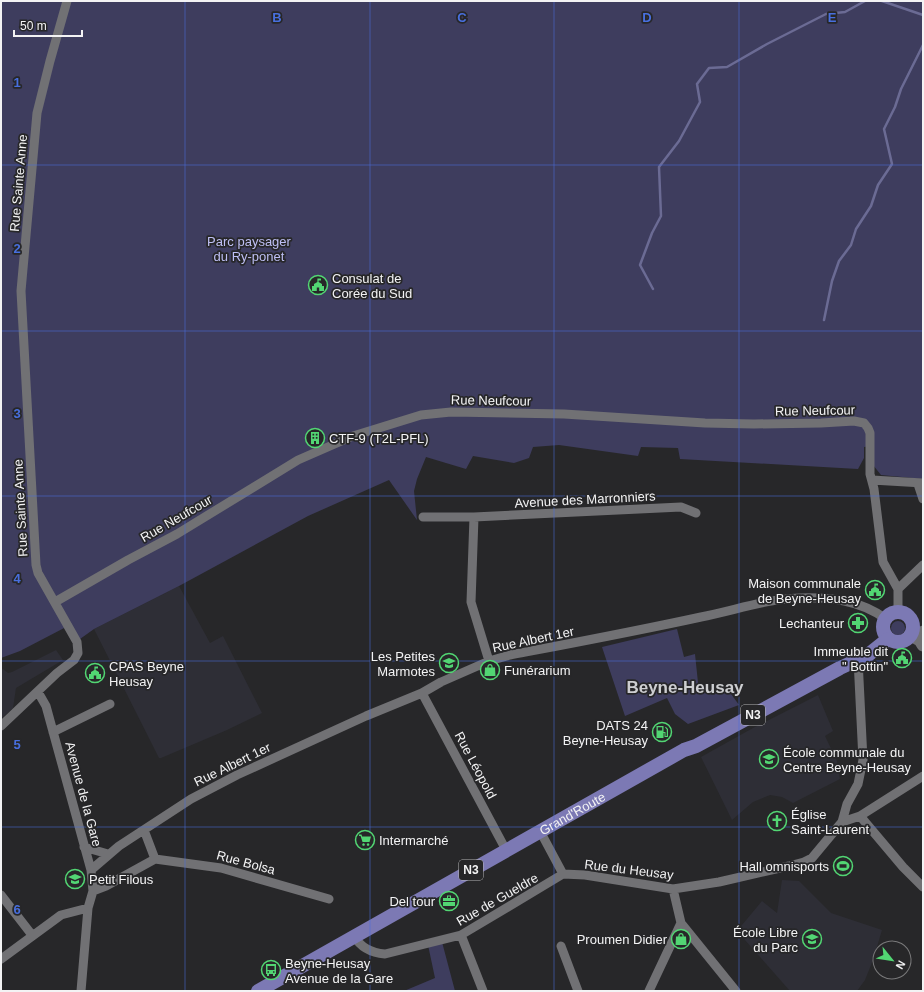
<svg xmlns="http://www.w3.org/2000/svg" width="924" height="992" font-family="Arial,sans-serif">
	<style>
		.built { fill: #2e2e36 }
		.green { fill: #3e3d5e }
		.lines { fill: none; stroke-linecap: round; stroke-linejoin: round }
		.stream { stroke: #6b6b94; stroke-width: 2.5 }
		.street { stroke: #717174; stroke-width: 9 }
		.secondary { stroke: #717174; stroke-width: 13 }
		.primary { stroke: #7c79b4; stroke-width: 14 }
		.grid { fill: none; stroke: #486fde; stroke-width: 1; stroke-opacity: 0.55 }
		.labels { text-anchor: middle; stroke-width: 3.5; stroke-linejoin: round; paint-order: stroke }
		.shield { fill: #272729; stroke: #b6b6b7; stroke-width: 1 }
		.shield-label { font-size: 12px; font-weight: bold; fill: #f3f3f4 }
		.street-label { font-size: 13px; fill: #f3f3f4; stroke: #272729 }
		.park-label { font-size: 13px; fill: #bebff4; stroke: #272729 }
		.poi-label { font-size: 13px; fill: #f3f3f4; stroke: #272729; text-anchor: start }
		.district-label { font-size: 17px; font-weight: bold; fill: #cdced1; stroke: #272729 }
		.grid-label { font-size: 13px; text-anchor: middle; font-weight: bold; fill: #486fde; stroke: #272729; stroke-width: 3.5; stroke-linejoin: round; paint-order: stroke }
	</style>
	<rect width="100%" height="100%" fill="#272729"/>
	<!-- built -->
	<path class="built" d="M179 586 210 643 223 636 262 713 227 730 161 758H159L94 629Z
		M56 650 63 660 16 688 13 708 1 719V670L3 669 8 673 12 672Z
		M818 695 833 731 825 736 837 761 840 779 793 803 782 797 770 795 753 802 732 820 701 757 753 728Z
		M782 880 799 881 831 913 882 930 873 960 865 980 857 991H790L737 931 762 901 777 913Z"/>
	<!-- green -->
	<path class="green" d="M1 1H923V479L881 475 873 465V446L864 447V458L858 469 680 459 678 448 641 447 638 456 559 445 533 447 529 458 514 463 473 456 466 469 426 457 417 479 414 491 417 520 389 480 308 516 179 586 94 629 80 639 68 626 20 651 1 658Z
		M891 628a7 7 0 1 1 14 0a7 7 0 1 1-14 0Z
		M677 629 684 657 695 654 699 692 729 691 739 705 688 724 675 714 667 698 625 716 602 647Z
		M442 942 455 991H404L435 978 428 945Z"/>
	<g class="lines">
		<!-- stream -->
		<path class="stream" d="M882 1 923 15
			M653 289 640 265 652 233 661 216 659 167 679 141 700 102 697 84 709 68 727 67 767 44 826 14 845 12 865 1
			M824 320 832 281 839 261 851 245 856 229 871 206 878 185 892 164 884 129 895 107 901 89 923 45"/>
		<!-- street -->
		<path class="street" d="M872 480 923 483
			M918 484 923 499
			M423 517H474L681 507 696 513
			M474 517 471 602 489 661
			M898 589 923 565
			M55 602 128 560 177 534 298 460 353 436 421 415 451 412 564 414 705 423 754 424 821 423 854 421 864 423 868 428 870 433V474L874 489 883 562 898 589V612
			M920 640 923 630
			M38 692 46 706 91 870 93 891 88 908 81 991
			M422 693 506 850
			M1 726 57 673 74 660 78 653 77 642 38 573 36 565 21 291 37 113 50 61 67 1
			M53 732 110 704
			M860 816 903 867 923 887
			M842 822 860 816 923 776
			M540 831 563 874 585 875 673 889 719 882 789 866 804 862 812 858 842 822 847 804 858 784 863 760 858 659
			M84 847 108 854
			M155 859 221 868 329 899
			M91 870 119 846 191 799 237 775 366 716 422 693 441 682 489 661 510 655C573 643 637 631 701 617 733 611 766 599 799 598 830 597 860 600 886 619
			M673 889 681 923 736 991
			M93 891 106 886 155 859 144 830
			M1 895 32 935
			M461 935 483 991
			M354 936C361 948 372 953 385 954L461 935 563 874
			M561 946 578 991
			M1 959 61 915 88 908
			M649 991 681 923"/>
		<!-- secondary -->
		<path class="secondary" d="M911 635 920 640 923 645"/>
		<!-- primary -->
		<g class="primary">
			<circle cx="898" cy="627" r="15"/>
			<path id="s1" d="M258 991 684 750 696 746 840 668 868 655 888 639"/>
		</g>
	</g>
	<!-- grid -->
	<path class="grid" d="M185 1V991M370 1V991M554 1V991M739 1V991M1 165H923M1 331H923M1 496H923M1 661H923M1 827H923"/>
	<!-- icons -->
	<defs>
		<symbol id="civic-ring" viewBox="-11 -11 22 22"><circle r="9.5" fill="#272729" stroke="#52d673" stroke-width="1.5"/><path d="M-.6-6.5H3V-4.5H.6V-3L4-1V1h2V6H-6V1h2V-1L-.6-3ZM-1.2 2.5V6h2.4V2.5Z" fill="#52d673"/></symbol>
		<symbol id="building-ring" viewBox="-11 -11 22 22"><circle r="9.5" fill="#272729" stroke="#52d673" stroke-width="1.5"/><path d="M-4-6H4V6H1V3H-1V6H-4ZM-2.5-4.3h1.7v1.8h-1.7ZM.8-4.3h1.7v1.8H.8ZM-2.5-1h1.7V.8h-1.7ZM.8-1h1.7V.8H.8Z" fill="#52d673"/></symbol>
		<symbol id="pharmacy-ring" viewBox="-11 -11 22 22"><circle r="9.5" fill="#272729" stroke="#52d673" stroke-width="1.5"/><path d="M-2-6h4v4h4v4h-4v4h-4v-4h-4v-4h4Z" fill="#52d673"/></symbol>
		<symbol id="school-ring" viewBox="-11 -11 22 22"><circle r="9.5" fill="#272729" stroke="#52d673" stroke-width="1.5"/><path d="M0-5L7-2L0 1L-7-2ZM-4 1L0 2.5L4 1V4Q0 6-4 4Z" fill="#52d673"/></symbol>
		<symbol id="shop-ring" viewBox="-11 -11 22 22"><circle r="9.5" fill="#272729" stroke="#52d673" stroke-width="1.5"/><path d="M-5-2.5h2.3a2.7 3.5 0 0 1 5.4 0H5L5.5 6h-11ZM-1.5-2.5h3a1.5 2.3 0 0 0-3 0Z" fill="#52d673"/></symbol>
		<symbol id="fuel-ring" viewBox="-11 -11 22 22"><circle r="9.5" fill="#272729" stroke="#52d673" stroke-width="1.5"/><path d="M-5.5-6h7V0h2V4h1.3V-2.5L3-4.5l.8-.8L6-3V5H2.5V1h-1V6h-7ZM-4.2-4.7v3.2H.2V-4.7Z" fill="#52d673"/></symbol>
		<symbol id="church-ring" viewBox="-11 -11 22 22"><circle r="9.5" fill="#272729" stroke="#52d673" stroke-width="1.5"/><path d="M-1.2-6h2.4v3.5h3.3v2.4h-3.3V6h-2.4V-.1h-3.3v-2.4h3.3Z" fill="#52d673"/></symbol>
		<symbol id="supermarket-ring" viewBox="-11 -11 22 22"><circle r="9.5" fill="#272729" stroke="#52d673" stroke-width="1.5"/><path d="M-6-5.5h2.5l.6 2H6L4.5 2H-2.5L-4.4-4H-6ZM-1.5 3.2a1.3 1.3 0 1 0 .1 0ZM3 3.2a1.3 1.3 0 1 0 .1 0Z" fill="#52d673"/></symbol>
		<symbol id="stadium-ring" viewBox="-11 -11 22 22"><circle r="9.5" fill="#272729" stroke="#52d673" stroke-width="1.5"/><path d="M0-5a6.5 5 0 1 0 0 10a6.5 5 0 1 0 0-10ZM-3.5-1.8h7v3.6h-7Z" fill="#52d673"/></symbol>
		<symbol id="office-ring" viewBox="-11 -11 22 22"><circle r="9.5" fill="#272729" stroke="#52d673" stroke-width="1.5"/><path d="M-6-3h4V-5.5h4V-3h4V5H-6ZM-1-4.5V-3h2v-1.5ZM-6 0V1H6V0Z" fill="#52d673"/></symbol>
		<symbol id="bus-ring" viewBox="-11 -11 22 22"><circle r="9.5" fill="#272729" stroke="#52d673" stroke-width="1.5"/><path d="M-5-6H5V4H4V6H2V4H-2V6H-4V4H-5ZM-3.5-4V0h7V-4ZM-3.5 1.2v1.5H-2V1.2ZM2 1.2v1.5H3.5V1.2Z" fill="#52d673"/></symbol>
	</defs>
	<g fill-rule="evenodd">
		<use href="#civic-ring" x="307" y="274" width="22" height="22"/>
		<use href="#building-ring" x="304" y="427" width="22" height="22"/>
		<use href="#civic-ring" x="864" y="579" width="22" height="22"/>
		<use href="#pharmacy-ring" x="847" y="612" width="22" height="22"/>
		<use href="#civic-ring" x="891" y="647" width="22" height="22"/>
		<use href="#school-ring" x="438" y="652" width="22" height="22"/>
		<use href="#shop-ring" x="479" y="659" width="22" height="22"/>
		<use href="#civic-ring" x="84" y="662" width="22" height="22"/>
		<use href="#fuel-ring" x="651" y="721" width="22" height="22"/>
		<use href="#school-ring" x="758" y="748" width="22" height="22"/>
		<use href="#church-ring" x="766" y="810" width="22" height="22"/>
		<use href="#supermarket-ring" x="354" y="829" width="22" height="22"/>
		<use href="#stadium-ring" x="832" y="855" width="22" height="22"/>
		<use href="#school-ring" x="64" y="868" width="22" height="22"/>
		<use href="#office-ring" x="438" y="890" width="22" height="22"/>
		<use href="#shop-ring" x="670" y="928" width="22" height="22"/>
		<use href="#school-ring" x="801" y="928" width="22" height="22"/>
		<use href="#bus-ring" x="260" y="959" width="22" height="22"/>
	</g>
	<g class="labels">
		<!-- shield labels -->
		<g class="shield">
			<rect x="741" y="705" width="24" height="20" rx="3"/>
			<rect x="459" y="860" width="24" height="20" rx="3"/>
		</g>
		<g class="shield-label">
			<text x="753" y="719">N3</text>
			<text x="471" y="874">N3</text>
		</g>
		<!-- street labels -->
		<g class="street-label">
			<text transform="translate(18 183) rotate(-85)" y="5">Rue Sainte Anne</text>
			<text transform="translate(491 400) rotate(1)" y="5">Rue Neufcour</text>
			<text transform="translate(815 410) rotate(-1)" y="5">Rue Neufcour</text>
			<text transform="translate(585 499) rotate(-3)" y="5">Avenue des Marronniers</text>
			<text transform="translate(20 508) rotate(-93)" y="5">Rue Sainte Anne</text>
			<text transform="translate(176 518) rotate(-30)" y="5">Rue Neufcour</text>
			<text transform="translate(533 639) rotate(-12)" y="5">Rue Albert 1er</text>
			<text transform="translate(232 764) rotate(-26)" y="5">Rue Albert 1er</text>
			<text transform="translate(476 765) rotate(62)" y="5">Rue Léopold</text>
			<text transform="translate(84 794) rotate(75)" y="5">Avenue de la Gare</text>
			<text dy="5" stroke="none"><textPath href="#s1" startOffset="361">Grand'Route</textPath></text>
			<text transform="translate(246 862) rotate(15)" y="5">Rue Bolsa</text>
			<text transform="translate(629 869) rotate(7)" y="5">Rue du Heusay</text>
			<text transform="translate(497 899) rotate(-30)" y="5">Rue de Gueldre</text>
		</g>
		<!-- park labels -->
		<g class="park-label">
			<text x="249" y="246">Parc paysager<tspan x="249" dy="15">du Ry-ponet</tspan></text>
		</g>
		<!-- poi labels -->
		<g class="poi-label">
			<text x="332" y="283">Consulat de<tspan x="332" dy="15">Corée du Sud</tspan></text>
			<text x="329" y="443">CTF-9 (T2L-PFL)</text>
			<text x="861" y="588" text-anchor="end">Maison communale<tspan x="861" dy="15">de Beyne-Heusay</tspan></text>
			<text x="844" y="628" text-anchor="end">Lechanteur</text>
			<text x="888" y="656" text-anchor="end">Immeuble dit<tspan x="888" dy="15">" Bottin"</tspan></text>
			<text x="435" y="661" text-anchor="end">Les Petites<tspan x="435" dy="15">Marmotes</tspan></text>
			<text x="109" y="671">CPAS Beyne<tspan x="109" dy="15">Heusay</tspan></text>
			<text x="504" y="675">Funérarium</text>
			<text x="648" y="730" text-anchor="end">DATS 24<tspan x="648" dy="15">Beyne-Heusay</tspan></text>
			<text x="783" y="757">École communale du<tspan x="783" dy="15">Centre Beyne-Heusay</tspan></text>
			<text x="791" y="819">Église<tspan x="791" dy="15">Saint-Laurent</tspan></text>
			<text x="379" y="845">Intermarché</text>
			<text x="829" y="871" text-anchor="end">Hall omnisports</text>
			<text x="89" y="884">Petit Filous</text>
			<text x="435" y="906" text-anchor="end">Del tour</text>
			<text x="798" y="937" text-anchor="end">École Libre<tspan x="798" dy="15">du Parc</tspan></text>
			<text x="667" y="944" text-anchor="end">Proumen Didier</text>
			<text x="285" y="968">Beyne-Heusay<tspan x="285" dy="15">Avenue de la Gare</tspan></text>
		</g>
		<!-- district labels -->
		<g class="district-label">
			<text x="685" y="693">Beyne-Heusay</text>
		</g>
	</g>
	<g class="grid-label">
		<text x="277" y="22">B</text>
		<text x="462" y="22">C</text>
		<text x="647" y="22">D</text>
		<text x="832" y="22">E</text>
		<text x="17" y="87">1</text>
		<text x="17" y="253">2</text>
		<text x="17" y="418">3</text>
		<text x="17" y="583">4</text>
		<text x="17" y="749">5</text>
		<text x="17" y="914">6</text>
	</g>
	<!-- border -->
	<rect width="924" height="992" fill="none" stroke="#f3f3f4" stroke-width="4"/>
	<!-- north arrow -->
	<g transform="translate(892 960) rotate(120)"><circle r="19" fill="#272729" stroke="#79797a"/>
	<path d="M0-3L7 15L0 10L-7 15Z" fill="#52d673"/>
	<text y="-6" font-size="11" font-weight="bold" text-anchor="middle" fill="#f3f3f4">N</text>
	</g>
	<!-- scale -->
	<path d="M14 30v6h68v-6" fill="none" stroke="#f3f3f4" stroke-width="2"/>
	<text x="20" y="30" font-size="12" fill="#f3f3f4" stroke="#272729" stroke-width="3" paint-order="stroke">50 m</text>
</svg>
